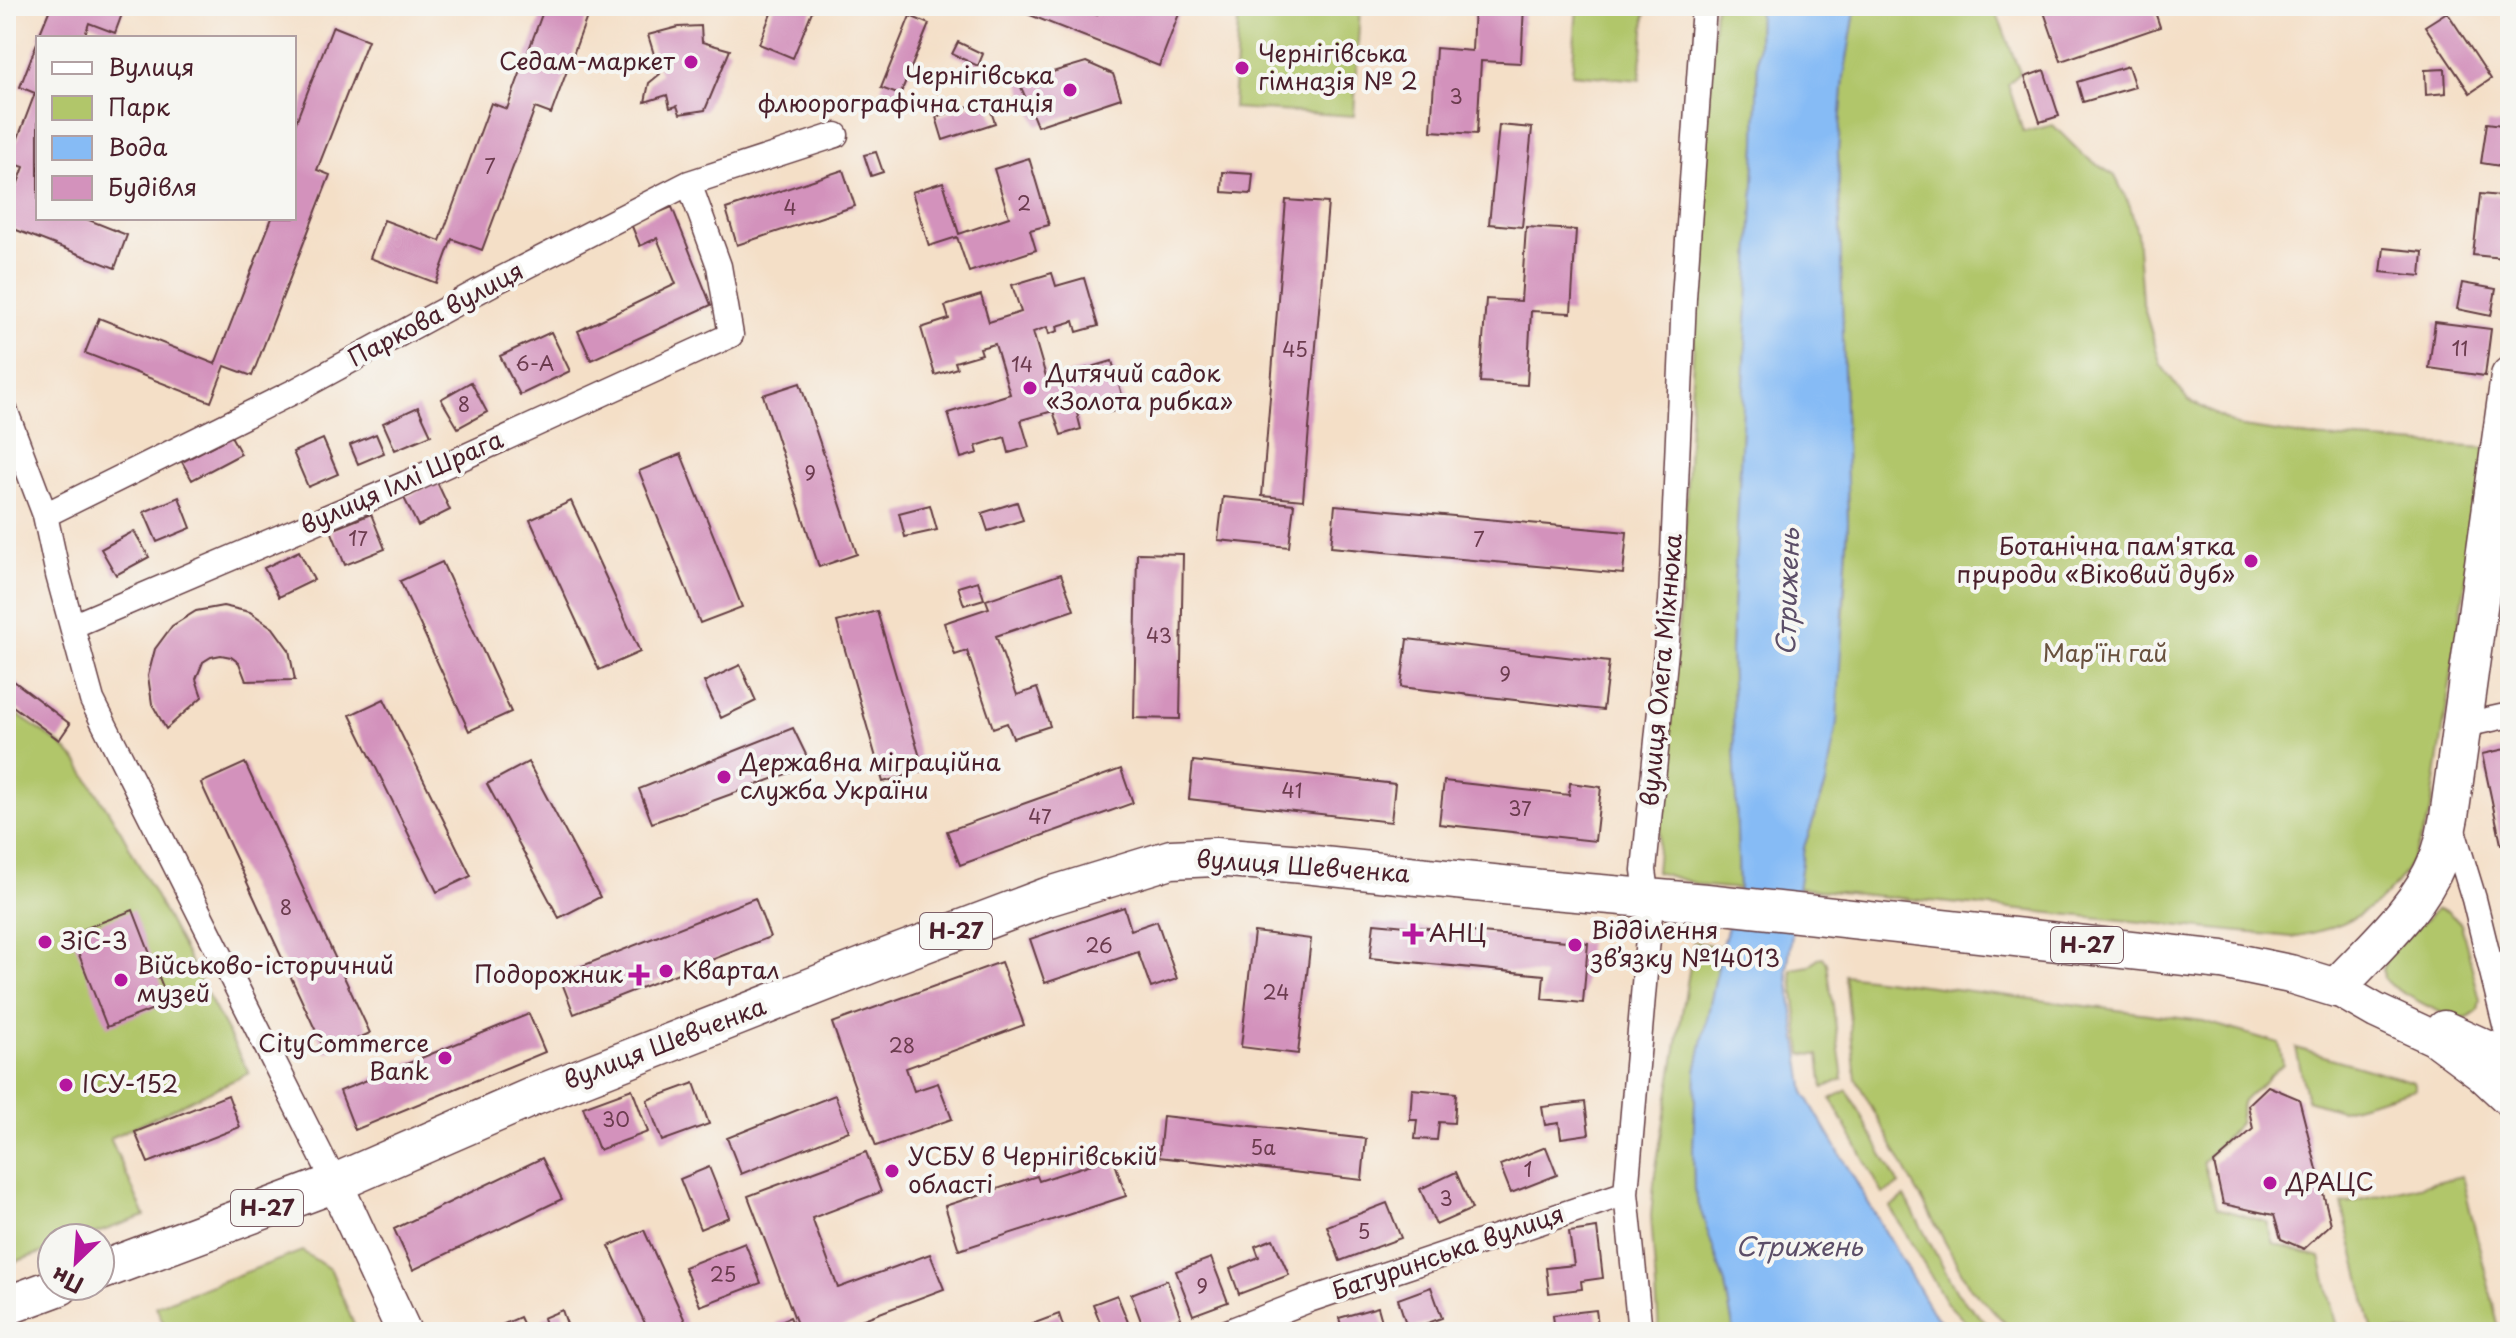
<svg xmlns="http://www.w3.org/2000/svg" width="2516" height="1338" font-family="'Playpen Sans',sans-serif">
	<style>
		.green { fill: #b1c66a; stroke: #7e724a; stroke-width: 2 }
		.water { fill: #86bbf5; stroke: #686d90; stroke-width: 2 }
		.building { fill: #d392bc }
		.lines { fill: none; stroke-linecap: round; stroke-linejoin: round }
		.minor-casing { stroke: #643c42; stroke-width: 27 }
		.secondary-casing { stroke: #643c42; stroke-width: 37 }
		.primary-casing { stroke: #643c42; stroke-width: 41 }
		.minor { stroke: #fff; stroke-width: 24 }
		.secondary { stroke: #fff; stroke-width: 34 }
		.primary { stroke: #fff; stroke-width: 38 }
		.poi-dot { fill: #b5179e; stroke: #f6f6f2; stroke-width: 3 }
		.labels { text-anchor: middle; stroke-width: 8; stroke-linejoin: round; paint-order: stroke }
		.number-label { font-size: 20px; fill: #6c3c4f }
		.shield { fill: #f6f6f2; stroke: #7e6067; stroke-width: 2 }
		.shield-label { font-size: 22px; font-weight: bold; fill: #4a1f2b }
		.poi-label { font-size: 24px; fill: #4a1f2b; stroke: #f6f6f2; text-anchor: start }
		.street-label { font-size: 24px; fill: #4a1f2b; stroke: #f6f6f2 }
		.park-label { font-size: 24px; fill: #69513e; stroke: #f6f6f2 }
		.water-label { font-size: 26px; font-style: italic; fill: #5c4e68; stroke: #f6f6f2 }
	</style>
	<rect width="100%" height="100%" fill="#f6f6f2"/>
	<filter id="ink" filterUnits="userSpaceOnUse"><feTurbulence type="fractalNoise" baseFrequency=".0125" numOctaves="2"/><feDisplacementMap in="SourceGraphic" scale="16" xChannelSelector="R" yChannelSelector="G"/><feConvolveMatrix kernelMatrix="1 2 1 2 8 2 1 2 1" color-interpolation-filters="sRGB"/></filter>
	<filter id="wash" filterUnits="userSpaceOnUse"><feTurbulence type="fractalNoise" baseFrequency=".006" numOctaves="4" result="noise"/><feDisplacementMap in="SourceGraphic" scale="32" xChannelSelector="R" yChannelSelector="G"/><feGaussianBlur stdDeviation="1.8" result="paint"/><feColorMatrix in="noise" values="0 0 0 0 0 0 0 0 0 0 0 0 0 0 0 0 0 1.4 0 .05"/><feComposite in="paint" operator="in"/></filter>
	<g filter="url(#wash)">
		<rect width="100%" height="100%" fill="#f4dfc7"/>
		<!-- green -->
		<path class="green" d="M1239 6H1360L1354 116 1233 108Z
			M1577 6H1646L1640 80 1572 74Z
			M1715 6H1759L1756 142 1731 651 1739 889 1704 886 1656 872 1682 585 1699 233Z
			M1856 6H1994L2020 73 2008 84 2023 132 2053 125 2083 155 2115 176 2130 206 2137 233 2142 301 2161 365 2188 400 2237 426 2310 437 2486 448 2430 816C2423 833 2416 852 2407 868 2383 910 2338 930 2292 937L1798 888 1804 847 1826 784 1844 610 1848 522 1838 151 1844 76Z
			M6 707 60 744 77 761 122 833 249 1073 110 1138 145 1216 83 1238H52V1249L6 1265Z
			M2437 909 2447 911 2461 924 2480 1000 2478 1011C2475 1013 2471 1017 2467 1018 2452 1023 2397 990 2384 980L2383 970 2386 957Z
			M1694 942 1722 947 1696 1072 1694 1189 1725 1284 1734 1332H1659L1651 1216 1655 1173Z
			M1823 957 1827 963 1843 1079 1823 1088 1819 1055 1802 1054 1791 969 1809 966 1818 958Z
			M1845 975 2203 1021 2279 1043 2283 1064 2242 1102 2239 1123 2203 1162 2217 1208 2267 1222 2274 1244 2320 1257 2338 1332H2014L1969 1286 1856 1079Z
			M2296 1048 2414 1082 2416 1089 2340 1110 2307 1100Z
			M1847 1090 1899 1185 1883 1194 1831 1099Z
			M2462 1176 2500 1332H2373L2342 1204Z
			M1905 1197 1957 1293 1995 1332H1975L1946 1302 1890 1207Z
			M302 1251 331 1270 357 1332H167L156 1306Z"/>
		<!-- water -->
		<path class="water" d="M1759 6H1856L1844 76 1838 151 1848 522 1837 722 1826 784 1804 847 1787 970 1805 1094 1932 1312 1951 1332H1734L1725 1284 1694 1190 1693 1149 1696 1072 1722 947 1739 889 1731 651 1756 142Z"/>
		<g id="blocks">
			<!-- building -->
			<path class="building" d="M51 6H125L115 33 89 23 84 38H38Z
				M545 6H591L551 114 535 108 482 250 452 239 436 283 370 258 384 220 440 241 491 103 507 109Z
				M774 6H814L793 58 759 44Z
				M1007 6H1075L1097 15 1101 6H1182L1159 66Z
				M1474 6H1524L1521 63 1481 61 1477 134 1431 131 1436 48 1472 51Z
				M2063 6H2153L2160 27 2061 61 2044 12Z
				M2447 12 2491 79 2470 93 2425 26Z
				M910 16 929 24 900 95 881 88Z
				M333 26 368 40 317 170 330 175 252 376 225 366 211 402 85 353 99 318 215 364 272 218H294V127Z
				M701 26 702 42 730 50 705 110 680 114 677 106 670 108 667 95 645 102 649 83 660 74 648 35 678 27Z
				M38 40V218H84L127 235 115 268 6 226V214L24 167 9 162 35 93 20 87Z
				M958 42 983 54 978 66 952 54Z
				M1086 62 1113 74 1121 98 1037 126 1019 82Z
				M2128 66 2135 87 2083 102 2077 82Z
				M2445 69 2446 93 2426 95 2425 70Z
				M2044 70 2059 116 2040 122 2025 77Z
				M987 100 995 123 943 140 936 117Z
				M2487 123 2510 126 2507 167 2481 163Z
				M1499 125 1532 128 1522 227 1489 224Z
				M876 152 883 172 871 176 864 155Z
				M1029 158 1049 225 1030 230 1036 250 969 272 957 237 929 246 912 192 943 182 959 234 1009 217 994 169Z
				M843 170 855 206 737 245 726 209Z
				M1223 172 1253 174 1251 194 1222 192Z
				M2480 194 2510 197 2503 258 2473 255Z
				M1286 200 1328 203 1303 500 1262 496Z
				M672 207 711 305 591 360 578 331 676 284 657 238 640 246 631 224Z
				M1526 227 1576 230 1571 313 1531 311 1527 385 1480 382 1486 299 1521 301Z
				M2384 248 2423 252 2421 276 2381 272Z
				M1052 273 1056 286 1084 278 1098 326 1077 332 1074 321 1057 326 1058 331 1049 334 1047 327 1033 332 1047 380 1112 361 1126 408 1106 413 1104 405 1077 413 1081 429 1061 435 1053 411 1021 420 1029 447 1009 453 1005 437 976 446 978 453 961 458 948 413 1010 394 995 344 980 348 982 354 955 362 957 368 935 375 921 328 949 319 945 306 981 295 989 322 1021 312 1012 285Z
				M2462 283 2496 289 2491 316 2457 309Z
				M2435 322 2491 329 2485 376 2429 368Z
				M551 332 570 371 520 395 500 356Z
				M471 382 487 412 458 428 441 399Z
				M800 383 857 554 819 567 763 395Z
				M418 407 431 435 395 450 383 423Z
				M376 434 384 453 358 464 350 445Z
				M231 436 241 454 192 480 182 462Z
				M323 439 338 474 308 487 293 452Z
				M681 454 742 607 700 623 639 471Z
				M437 482 450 510 418 526 404 498Z
				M179 497 191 528 157 542 144 512Z
				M1223 497 1294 504 1289 547 1218 540Z
				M571 501 640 652 599 670 530 520Z
				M1017 502 1023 520 988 531 982 513Z
				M930 505 937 530 905 537 899 513Z
				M1335 505 1627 532 1623 574 1331 547Z
				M371 514 385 549 345 565 331 530Z
				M134 531 149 557 116 575 101 549Z
				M299 551 314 580 279 597 264 568Z
				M1137 553 1183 554 1180 719 1134 718Z
				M442 562 511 712 469 731 400 581Z
				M1061 574 1074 610 996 636 1017 695 1037 688 1050 726 1013 738 1007 723 993 728 967 651 955 655 944 623 989 608 986 600Z
				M978 581 984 599 964 605 958 587Z
				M223 606 250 612 273 628 289 650 295 680 246 681 239 663 231 657 221 655 211 657 203 662 196 679 202 697 166 729 152 704 148 676 155 649 172 626 196 611Z
				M877 611 924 771 883 782 837 622Z
				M1407 639 1609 662 1603 710 1401 687Z
				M740 665 756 701 721 718 704 682Z
				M6 675 70 724 59 740 6 701Z
				M384 699 471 876 437 892 350 715Z
				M793 728 811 765 652 823 639 789Z
				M2510 748V842L2501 844 2482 754Z
				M1193 761 1395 784 1391 822 1189 799Z
				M528 762 600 897 559 918 487 784Z
				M245 763 370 1033 326 1053 201 783Z
				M1121 769 1133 803 960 865 947 831Z
				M1444 781 1569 795 1570 783 1601 787 1595 841 1439 824Z
				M755 898 770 937 574 1014 559 975Z
				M1124 907 1131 930 1157 921 1177 979 1151 988 1138 952 1045 983 1030 939Z
				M133 910 169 1003 107 1027 71 934Z
				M1374 923 1588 943 1583 1003 1542 999 1544 975 1370 958Z
				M1254 932 1311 939 1298 1054 1241 1047Z
				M1001 962 1024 1025 906 1068 914 1091 938 1083 952 1119 876 1146 832 1023Z
				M529 1014 545 1052 355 1130 340 1091Z
				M694 1083 709 1124 662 1141 647 1100Z
				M2268 1086 2299 1099 2331 1224 2304 1249 2281 1239 2274 1215 2223 1204 2214 1163 2253 1129 2248 1105Z
				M632 1089 648 1132 599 1150 583 1107Z
				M1412 1089 1456 1093 1454 1123 1439 1122 1437 1140 1415 1139 1417 1120H1410Z
				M228 1095 240 1127 148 1163 135 1132Z
				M835 1095 849 1131 741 1174 727 1138Z
				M1585 1102 1589 1134 1561 1138 1559 1123 1545 1125 1542 1107Z
				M1163 1116 1366 1139 1362 1180 1159 1157Z
				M1546 1147 1557 1175 1511 1193 1500 1165Z
				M866 1152 881 1192 812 1218 838 1288 930 1254 944 1289 829 1332H800L748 1196Z
				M1113 1157 1126 1196 959 1250 945 1206 1037 1176 1039 1181Z
				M542 1158 562 1199 413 1270 394 1229Z
				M709 1167 729 1217 700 1229 680 1179Z
				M1456 1172 1472 1209 1436 1225 1420 1189Z
				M1387 1203 1401 1238 1340 1261 1327 1226Z
				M1597 1228 1603 1278 1581 1281 1582 1289 1549 1293 1546 1268 1574 1265 1569 1232Z
				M644 1230 690 1332H649L609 1246Z
				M1273 1239 1289 1275 1239 1294 1230 1269 1259 1257 1255 1246Z
				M745 1243 761 1283 700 1306 684 1267Z
				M1211 1258 1228 1302 1193 1315 1176 1271Z
				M1167 1280 1181 1318 1145 1332 1131 1294Z
				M1431 1287 1442 1318 1408 1330 1398 1299Z
				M1117 1295 1132 1332H1104L1093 1304Z
				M1378 1307 1385 1332H1343L1339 1318Z
				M562 1310 568 1327 548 1332 543 1318Z
				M1596 1310 1599 1332H1555L1553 1315Z
				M1059 1314 1065 1332H1026L1024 1327Z
				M520 1317 527 1332H486Z
				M790 1317 797 1332H780L776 1323Z"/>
		</g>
	</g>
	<g filter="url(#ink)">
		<use href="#blocks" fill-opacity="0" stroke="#643c42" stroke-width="2"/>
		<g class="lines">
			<defs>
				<path id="minor" d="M6 412 45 515 58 575 92 700 335 1183
					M45 515 295 391 499 280 689 183 836 135
					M72 626 407 483 731 335 719 266 689 183
					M2460 726 2510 715
					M2451 824 2474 899 2510 1045
					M1227 1332 1309 1300 1626 1193
					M1640 1332 1626 1193 1650 915 1644 870 1671 601 1684 298 1704 6"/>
				<path id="secondary" d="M2336 988 2376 1011 2434 1038 2481 1073 2510 1100
					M2444 1028 2510 1058
					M335 1183 404 1332"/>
				<path id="primary" d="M100 1271 335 1183 532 1097 896 954 1047 897 1171 859 1215 857 1304 864 1541 889 1706 903 2222 960 2290 974 2336 988C2372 949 2418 910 2438 860 2444 847 2446 831 2449 817L2510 376
					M6 1306 60 1286"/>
			</defs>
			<!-- minor casing -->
			<use href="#minor" class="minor-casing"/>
			<!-- secondary casing -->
			<use href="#secondary" class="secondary-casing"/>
			<!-- primary casing -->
			<use href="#primary" class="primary-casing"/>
			<!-- minor -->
			<use href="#minor" class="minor"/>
			<!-- secondary -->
			<use href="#secondary" class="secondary"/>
			<!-- primary -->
			<use href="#primary" class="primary"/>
		</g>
	</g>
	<!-- markers -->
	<g class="poi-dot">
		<circle cx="691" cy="62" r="8"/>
		<circle cx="1242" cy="68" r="8"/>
		<circle cx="1070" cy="90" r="8"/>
		<circle cx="1030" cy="388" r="8"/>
		<circle cx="2251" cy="561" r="8"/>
		<circle cx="724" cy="777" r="8"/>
		<path d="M1409 922h8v8h8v8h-8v8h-8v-8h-8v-8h8z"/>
		<circle cx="45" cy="942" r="8"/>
		<circle cx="1575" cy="945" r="8"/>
		<circle cx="666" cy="971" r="8"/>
		<path d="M635 963h8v8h8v8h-8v8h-8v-8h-8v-8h8z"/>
		<circle cx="121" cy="980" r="8"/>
		<circle cx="445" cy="1058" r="8"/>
		<circle cx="66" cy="1085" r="8"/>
		<circle cx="892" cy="1171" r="8"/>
		<circle cx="2270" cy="1183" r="8"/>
	</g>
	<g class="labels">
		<!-- number labels -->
		<g class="number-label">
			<text x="1456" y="104">3</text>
			<text x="490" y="174">7</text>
			<text x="1024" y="211">2</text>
			<text x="790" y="215">4</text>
			<text x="2460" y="356">11</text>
			<text x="1295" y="357">45</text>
			<text x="535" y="371">6-А</text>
			<text x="1022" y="372">14</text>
			<text x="464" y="412">8</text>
			<text x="810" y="481">9</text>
			<text x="358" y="546">17</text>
			<text x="1479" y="547">7</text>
			<text x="1159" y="643">43</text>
			<text x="1505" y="682">9</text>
			<text x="1292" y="798">41</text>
			<text x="1520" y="816">37</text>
			<text x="1040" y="824">47</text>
			<text x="286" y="915">8</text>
			<text x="1099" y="953">26</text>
			<text x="1276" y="1000">24</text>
			<text x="902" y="1053">28</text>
			<text x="616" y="1127">30</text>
			<text x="1263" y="1155">5а</text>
			<text x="1528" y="1177">1</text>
			<text x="1446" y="1206">3</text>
			<text x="1364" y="1239">5</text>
			<text x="723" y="1282">25</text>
			<text x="1202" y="1294">9</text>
		</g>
		<!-- shield labels -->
		<g class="shield">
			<rect x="920" y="913" width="72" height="36" rx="6"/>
			<rect x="2051" y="927" width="72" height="36" rx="6"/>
			<rect x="231" y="1190" width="72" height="36" rx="6"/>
		</g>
		<g class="shield-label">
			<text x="956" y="939">Н-27</text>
			<text x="2087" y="953">Н-27</text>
			<text x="267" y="1216">Н-27</text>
		</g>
		<!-- poi labels -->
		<g class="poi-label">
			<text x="1258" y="62">Чернігівська<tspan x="1258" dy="28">гімназія № 2</tspan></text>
			<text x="675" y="70" text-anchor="end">Седам-маркет</text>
			<text x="1054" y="84" text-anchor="end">Чернігівська<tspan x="1054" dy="28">флюорографічна станція</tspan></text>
			<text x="1046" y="382">Дитячий садок<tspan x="1046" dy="28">«Золота рибка»</tspan></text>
			<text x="2235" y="555" text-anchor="end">Ботанічна пам'ятка<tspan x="2235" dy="28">природи «Віковий дуб»</tspan></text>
			<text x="740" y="771">Державна міграційна<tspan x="740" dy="28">служба України</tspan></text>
			<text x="1591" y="939">Відділення<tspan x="1591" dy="28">зв’язку №14013</tspan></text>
			<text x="1429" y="942">АНЦ</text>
			<text x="61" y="950">ЗіС-3</text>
			<text x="137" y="974">Військово-історичний<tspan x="137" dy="28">музей</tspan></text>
			<text x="682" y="979">Квартал</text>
			<text x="623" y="983" text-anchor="end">Подорожник</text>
			<text x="429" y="1052" text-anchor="end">CityCommerce<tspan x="429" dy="28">Bank</tspan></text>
			<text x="82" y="1093">ІСУ-152</text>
			<text x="908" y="1165">УСБУ в Чернігівській<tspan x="908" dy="28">області</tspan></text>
			<text x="2286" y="1191">ДРАЦС</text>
		</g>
		<!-- street labels -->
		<g class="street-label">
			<text transform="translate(436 315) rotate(-28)" y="8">Паркова вулиця</text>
			<text transform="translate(402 483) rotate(-24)" y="8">вулиця Іллі Шрага</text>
			<text transform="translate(1662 670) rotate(-85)" y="8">вулиця Олега Міхнюка</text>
			<text transform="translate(1303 867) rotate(4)" y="8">вулиця Шевченка</text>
			<text transform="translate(665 1044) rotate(-21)" y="8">вулиця Шевченка</text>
			<text transform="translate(1448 1253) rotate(-19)" y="8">Батуринська вулиця</text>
		</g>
		<!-- park labels -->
		<g class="park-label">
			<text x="2105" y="662">Мар'їн гай</text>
		</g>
		<!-- water labels -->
		<g class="water-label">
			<text transform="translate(1788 592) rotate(-88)" y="9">Стрижень</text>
			<text x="1799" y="1256">Стрижень</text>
		</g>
	</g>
	<!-- margin -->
	<rect width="2516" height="1338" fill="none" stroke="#f6f6f2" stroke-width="32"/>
	<!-- legend -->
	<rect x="36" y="36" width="260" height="184" fill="#f6f6f2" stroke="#b1a0a2" stroke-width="2"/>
	<rect x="52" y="62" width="40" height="12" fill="#ffffff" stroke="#b1a0a2" stroke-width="2"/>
	<text x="108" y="76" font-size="24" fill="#4a1f2b">Вулиця</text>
	<rect x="52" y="96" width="40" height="24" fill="#b1c66a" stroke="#b1a0a2" stroke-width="2"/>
	<text x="108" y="116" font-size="24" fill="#4a1f2b">Парк</text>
	<rect x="52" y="136" width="40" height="24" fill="#86bbf5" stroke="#b1a0a2" stroke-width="2"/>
	<text x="108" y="156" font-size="24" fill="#4a1f2b">Вода</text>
	<rect x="52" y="176" width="40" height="24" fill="#d392bc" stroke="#b1a0a2" stroke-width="2"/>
	<text x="108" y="196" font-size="24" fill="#4a1f2b">Будівля</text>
	<!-- north arrow -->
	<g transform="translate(76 1262) rotate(205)"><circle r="38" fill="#f6f6f2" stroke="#b1a0a2" stroke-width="2"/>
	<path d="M0-6L14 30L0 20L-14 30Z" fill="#b5179e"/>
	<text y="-12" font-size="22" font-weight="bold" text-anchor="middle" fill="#4a1f2b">Пн</text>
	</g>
</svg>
